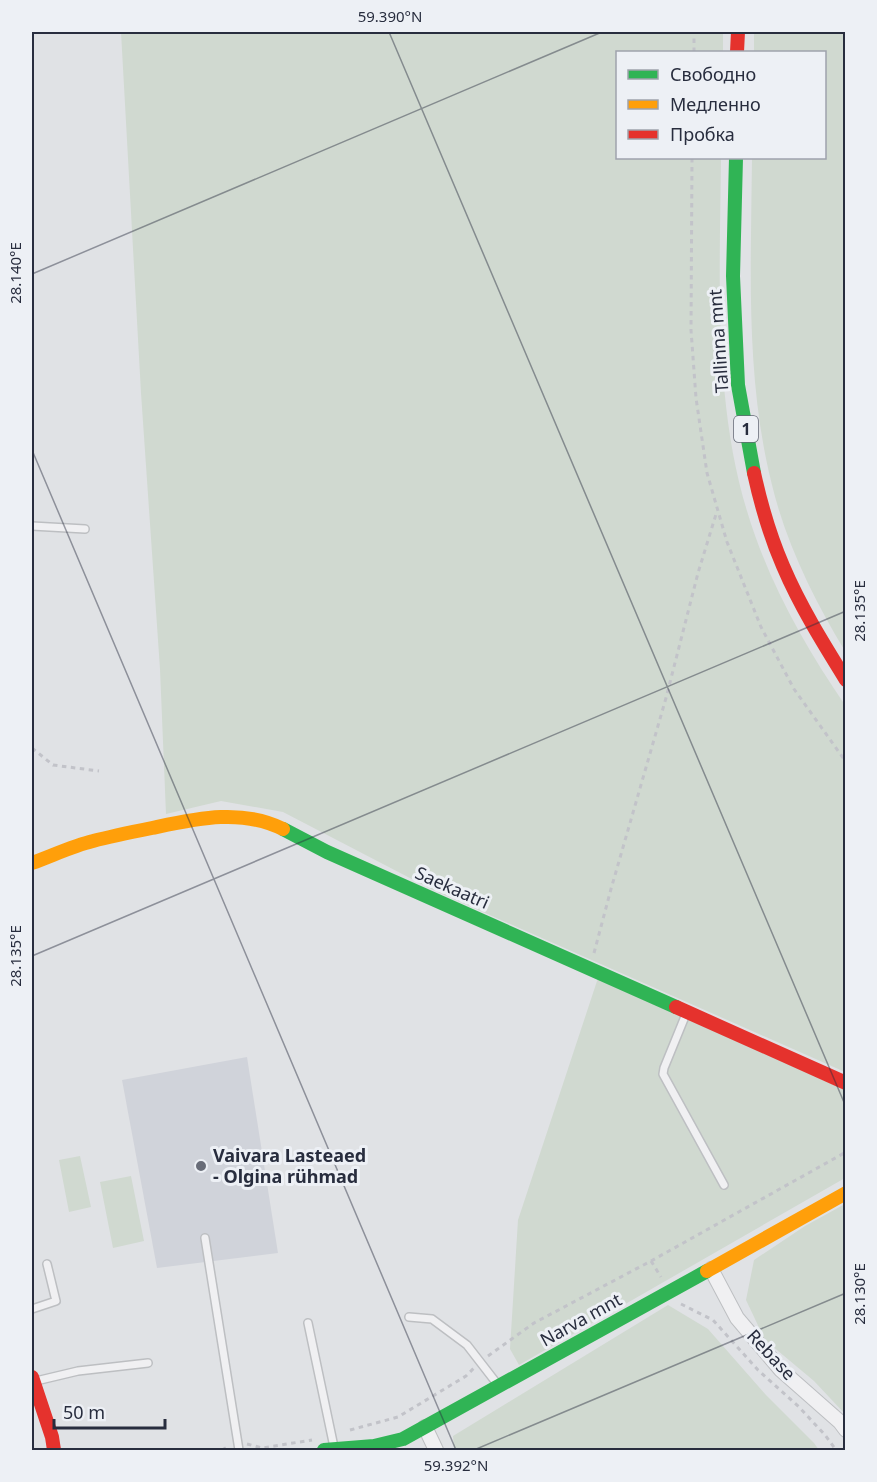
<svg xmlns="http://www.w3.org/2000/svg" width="877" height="1482" font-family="'Noto Sans',sans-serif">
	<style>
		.built { fill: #d0d3da }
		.green { fill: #d0d9d0 }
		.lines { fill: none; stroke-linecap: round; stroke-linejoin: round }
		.lane-casing { stroke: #bdbfc2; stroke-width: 10 }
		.street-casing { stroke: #bdbfc2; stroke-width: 16 }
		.path { stroke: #c2c3c9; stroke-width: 3; stroke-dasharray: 4.5 4.5; stroke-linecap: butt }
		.lane { stroke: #f0f0f2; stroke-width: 7 }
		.street { stroke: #f0f0f2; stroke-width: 14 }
		.fast { stroke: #30b455; stroke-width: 14 }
		.slow { stroke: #ff9f0a; stroke-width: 14 }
		.jam { stroke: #e5322d; stroke-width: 14 }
		.ticks { fill: none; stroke: #282d3e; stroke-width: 1.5; stroke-opacity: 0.45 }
		.poi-dot { fill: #686c78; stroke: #edf0f5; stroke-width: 2 }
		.labels { text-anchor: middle; stroke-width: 6; stroke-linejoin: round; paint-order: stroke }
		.shield { fill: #edf0f5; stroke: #636875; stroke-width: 1.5 }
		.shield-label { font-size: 16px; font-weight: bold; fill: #282d3e }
		.street-label { font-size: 18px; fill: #282d3e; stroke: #edf0f5 }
		.poi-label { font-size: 18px; font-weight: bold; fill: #282d3e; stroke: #edf0f5; text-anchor: start }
		.neatline { fill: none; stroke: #282d3e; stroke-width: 2 }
		.ticks-label { font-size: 15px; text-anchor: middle; fill: #282d3e }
	</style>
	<rect width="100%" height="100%" fill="#e0e2e5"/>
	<!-- built -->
	<path class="built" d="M247 1057 278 1253 157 1268 122 1080Z"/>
	<!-- green -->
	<path class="green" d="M121 32H723V52H618V158H721C720 273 713 399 747 511 768 581 804 645 845 705V1072L431 889 283 812 221 801 166 814 160 669 141 393Z
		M754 32H845V651C814 600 786 543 772 485 745 378 751 267 752 158H824V52H754Z
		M598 978 845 1090V1178L519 1365 510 1349 518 1220Z
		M80 1156 91 1207 69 1212 59 1160Z
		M131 1176 144 1241 113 1248 100 1182Z
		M845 1204V1414L814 1381 765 1340 746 1300 754 1260 805 1226Z
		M668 1305 708 1329 766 1395 814 1443 819 1450H454L453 1436Z"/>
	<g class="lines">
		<defs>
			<path id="lane" d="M32 526 85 529
				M686 1014 664 1068 663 1074 724 1185
				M205 1238 239 1450
				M32 1309 56 1301 47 1264
				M409 1317 432 1319 467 1345 498 1385
				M308 1323 334 1447
				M36 1381 78 1371 148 1363"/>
			<path id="street" d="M711 1269 737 1318 781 1370 840 1422 846 1430
				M425 1427 436 1450"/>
		</defs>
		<!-- lane casing -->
		<use href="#lane" class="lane-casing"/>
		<!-- street casing -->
		<use href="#street" class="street-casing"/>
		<!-- path -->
		<path class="path" d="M694 52V32
			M692 158 691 330 696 398 707 473 727 542 761 627 794 689 846 762
			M32 748 53 765 99 771
			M594 953 611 889 666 698 698 573 717 511
			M651 1261 661 1277
			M681 1304 713 1320 758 1370 799 1407 825 1435 836 1450
			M488 1356 534 1323 651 1261 846 1152
			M350 1430 398 1417 466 1376 474 1368
			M247 1444 262 1448 312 1440
			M222 1450 229 1446"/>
		<!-- lane -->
		<use href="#lane" class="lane"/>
		<!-- street -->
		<use href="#street" class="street"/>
		<!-- fast -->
		<path class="fast" d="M736 158 733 276 738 385 754 473
			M283 829 327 852 676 1007
			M324 1450 374 1446 403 1439 707 1271"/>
		<!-- slow -->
		<path class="slow" d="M32 863C52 856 72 846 93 841 112 836 132 832 152 828 195 819 241 808 283 829
			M707 1271 846 1193"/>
		<!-- jam -->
		<path class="jam" d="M737 52 738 32
			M754 473C761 505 770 536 783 566 800 606 823 643 846 680
			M676 1007 846 1083
			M32 1377 52 1437 54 1450"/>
	</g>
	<!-- ticks -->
	<path class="ticks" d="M389 32 846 1107M32 274 602 32M32 450 456 1450M32 956 846 611M474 1450 846 1293"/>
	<!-- markers -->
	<circle class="poi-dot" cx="201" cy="1166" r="6"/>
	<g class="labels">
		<!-- shield labels -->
		<rect class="shield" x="734" y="416" width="24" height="26" rx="4.5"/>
		<g class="shield-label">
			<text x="746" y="435">1</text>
		</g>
		<!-- street labels -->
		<g class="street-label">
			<text transform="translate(719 341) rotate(-94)" y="6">Tallinna mnt</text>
			<text transform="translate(452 888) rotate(24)" y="6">Saekaatri</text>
			<text transform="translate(581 1320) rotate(-29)" y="6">Narva mnt</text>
			<text transform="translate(771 1355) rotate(47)" y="6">Rebase</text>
		</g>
		<!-- poi labels -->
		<g class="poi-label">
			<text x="213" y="1162">Vaivara Lasteaed<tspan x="213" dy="21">- Olgina rühmad</tspan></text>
		</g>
	</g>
	<!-- border -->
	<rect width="877" height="1482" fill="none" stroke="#edf0f5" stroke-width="66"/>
	<!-- legend -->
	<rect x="616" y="51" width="210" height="108" fill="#edf0f5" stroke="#9ea2ac" stroke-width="1.5"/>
	<rect x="628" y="70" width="30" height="9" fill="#30b455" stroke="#9ea2ac" stroke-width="1.5"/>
	<text x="670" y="81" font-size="18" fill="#282d3e">Свободно</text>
	<rect x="628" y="100" width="30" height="9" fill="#ff9f0a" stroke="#9ea2ac" stroke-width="1.5"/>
	<text x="670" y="111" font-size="18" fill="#282d3e">Медленно</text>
	<rect x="628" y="130" width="30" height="9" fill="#e5322d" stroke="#9ea2ac" stroke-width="1.5"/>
	<text x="670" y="141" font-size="18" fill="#282d3e">Пробка</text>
	<!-- scale -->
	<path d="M54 1419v9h111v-9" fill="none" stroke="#282d3e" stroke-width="3"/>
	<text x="63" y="1419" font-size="18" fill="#282d3e" stroke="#edf0f5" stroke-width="4.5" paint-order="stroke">50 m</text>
	<rect x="33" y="33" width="811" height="1416" class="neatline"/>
	<g class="ticks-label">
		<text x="390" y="22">59.390°N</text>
		<text transform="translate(16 273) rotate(-90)" y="5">28.140°E</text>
		<text transform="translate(860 611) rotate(-90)" y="5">28.135°E</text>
		<text transform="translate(16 956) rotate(-90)" y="5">28.135°E</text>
		<text transform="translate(860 1294) rotate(-90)" y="5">28.130°E</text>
		<text x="456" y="1471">59.392°N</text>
	</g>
</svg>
